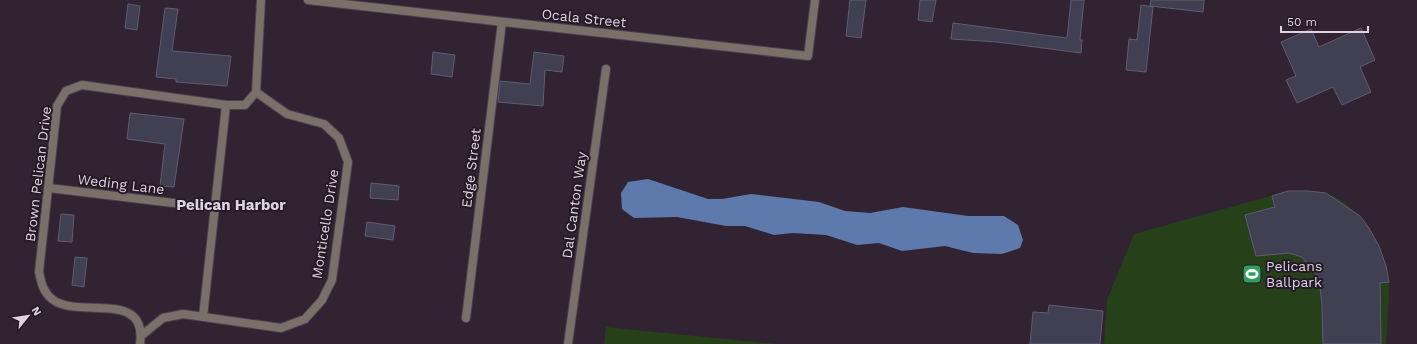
<svg xmlns="http://www.w3.org/2000/svg" width="1417" height="344" font-family="'Work Sans',sans-serif">
	<style>
		.green { fill: #26401a }
		.water { fill: #5e79ac }
		.building { fill: #413f52; stroke: #5f5c71 }
		.lines { fill: none; stroke-linecap: round; stroke-linejoin: round }
		.minor-casing { stroke: #4d3f4d; stroke-width: 10 }
		.minor { stroke: #787069; stroke-width: 8 }
		.labels { text-anchor: middle; stroke-width: 4; stroke-linejoin: round; paint-order: stroke }
		.street-label { font-size: 14px; fill: #ddd4dd; stroke: #271a28 }
		.poi-label { font-size: 14px; fill: #ddd4dd; stroke: #271a28; text-anchor: start }
		.neighbourhood-label { font-size: 15px; font-weight: bold; fill: #ddd4dd; stroke: #271a28 }
	</style>
	<rect width="100%" height="100%" fill="#312332"/>
	<!-- green -->
	<path class="green" d="M1288 191C1301 191 1313 190 1325 193 1358 202 1387 250 1389 283 1389 303 1387 324 1386 344H1104L1107 300 1134 234Z
		M606 327 777 344H604Z"/>
	<!-- water -->
	<path class="water" d="M648 179 708 199H722L751 194 819 202 845 211 870 213 903 207 968 216H1004L1018 225 1023 240 1020 248 1002 254 973 253 945 246 902 251 879 243 857 245 826 235 793 233 774 235 745 226H726L677 217 634 218 622 209 621 193 628 182Z"/>
	<!-- building -->
	<path class="building" d="M850 0H866L861 38 846 36Z
		M920 0H936L932 22 918 20Z
		M1071 0H1084L1080 40H1082L1081 53 997 42 951 39 953 23 1067 38Z
		M1151 0H1204L1203 12 1150 6Z
		M128 4 140 6 137 30 125 28Z
		M1141 5 1153 7 1146 72 1126 70 1129 39 1137 40Z
		M165 8 178 9 172 51 231 56 227 86 176 82V79L156 77Z
		M1361 28 1375 60 1360 67 1371 92 1342 105 1333 87 1297 103 1286 80 1296 76 1281 42 1311 29 1319 47Z
		M433 52 455 55 452 77 431 74Z
		M534 52 564 56 562 72 545 70 543 106 498 102 500 81 530 84Z
		M130 113 184 119 174 187 160 186 165 144 127 139Z
		M371 183 399 186 398 200 370 198Z
		M1288 191H1309L1326 193 1360 216 1369 228 1379 246 1386 266 1389 282 1380 283 1381 344H1323L1322 305 1319 278 1302 257 1289 253 1256 256 1245 215 1275 207 1272 196Z
		M61 214 74 215 72 242 58 241Z
		M367 222 395 226 393 240 365 236Z
		M75 257 87 258 84 287 72 285Z
		M1049 305 1103 311 1100 344H1030L1033 312 1048 313Z"/>
	<g class="lines">
		<defs>
			<path id="minor" d="M308 0 808 56 815 0
				M49 188 215 208
				M203 317 226 105
				M466 318 502 22
				M142 335 163 318 183 314 281 328 305 319 322 300 332 280 348 162 339 138 324 124 287 114 256 92
				M140 344C148 288 77 320 52 299 43 292 41 282 39 272L57 106 66 91 82 85 226 105H245L256 92 261 0
				M568 344 606 69"/>
		</defs>
		<!-- minor casing -->
		<use href="#minor" class="minor-casing"/>
		<!-- minor -->
		<use href="#minor" class="minor"/>
	</g>
	<!-- icons -->
	<defs>
		<symbol id="stadium-square" viewBox="-11 -11 22 22"><rect x="-9" y="-9" width="18" height="18" rx="4" fill="#2e9e5b" stroke="#271a28"/><path d="M0-5a6.5 5 0 1 0 0 10a6.5 5 0 1 0 0-10ZM-3.5-1.8h7v3.6h-7Z" fill="#fff"/></symbol>
	</defs>
	<g fill-rule="evenodd">
		<use href="#stadium-square" x="1241" y="263" width="22" height="22"/>
	</g>
	<g class="labels">
		<!-- street labels -->
		<g class="street-label">
			<text transform="translate(584 18) rotate(6)" y="5">Ocala Street</text>
			<text transform="translate(471 168) rotate(-83)" y="5">Edge Street</text>
			<text transform="translate(38 174) rotate(-83)" y="5">Brown Pelican Drive</text>
			<text transform="translate(121 184) rotate(7)" y="5">Weding Lane</text>
			<text transform="translate(574 205) rotate(-82)" y="5">Dal Canton Way</text>
			<text transform="translate(325 224) rotate(-81)" y="5">Monticello Drive</text>
		</g>
		<!-- poi labels -->
		<g class="poi-label">
			<text x="1266" y="271">Pelicans<tspan x="1266" dy="16">Ballpark</tspan></text>
		</g>
		<!-- neighbourhood labels -->
		<g class="neighbourhood-label">
			<text x="231" y="210">Pelican Harbor</text>
		</g>
	</g>
	<!-- north arrow -->
	<g transform="translate(28 316) rotate(60)" stroke="#271a28" stroke-width="3" paint-order="stroke">
	<path d="M0-3L7 15L0 10L-7 15Z" fill="#ddd4dd"/>
	<text y="-6" font-size="11" font-weight="bold" text-anchor="middle" fill="#ddd4dd">N</text>
	</g>
	<!-- scale -->
	<path d="M1281 26v6h87v-6" fill="none" stroke="#ddd4dd" stroke-width="2"/>
	<text x="1287" y="26" font-size="12" fill="#ddd4dd" stroke="#271a28" stroke-width="3" paint-order="stroke">50 m</text>
</svg>
